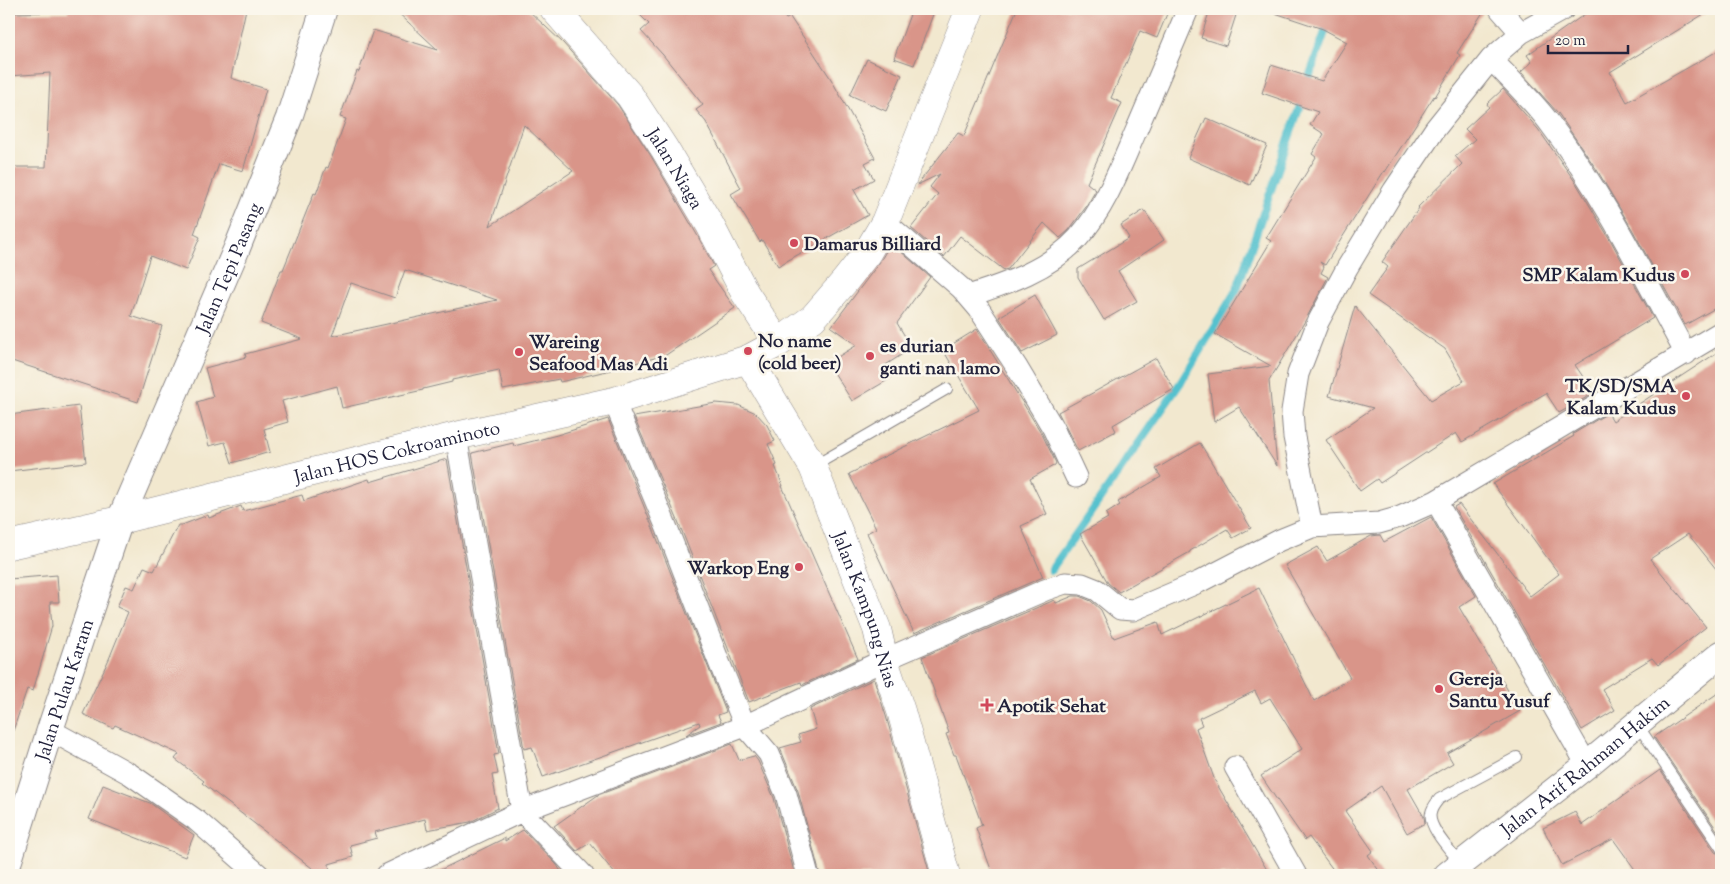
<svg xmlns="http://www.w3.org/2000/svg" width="1730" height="884" font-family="'Sorts Mill Goudy',serif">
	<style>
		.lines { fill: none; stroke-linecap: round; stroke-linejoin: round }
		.stream { stroke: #55c1ce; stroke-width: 8 }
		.building { fill: #d99589; fill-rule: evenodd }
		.service-casing { stroke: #8a8585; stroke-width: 12 }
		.minor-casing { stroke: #8a8585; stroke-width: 23 }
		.tertiary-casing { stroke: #8a8585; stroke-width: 28 }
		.secondary-casing { stroke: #8a8585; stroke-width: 29 }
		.primary-casing { stroke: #8a8585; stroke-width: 29 }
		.service { stroke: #fff; stroke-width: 10 }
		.minor { stroke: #fff; stroke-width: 21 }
		.tertiary { stroke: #fff; stroke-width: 26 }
		.secondary { stroke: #fff; stroke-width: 28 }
		.primary { stroke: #fff; stroke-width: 28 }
		.poi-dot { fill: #d1495b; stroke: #fbf7ec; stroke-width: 2 }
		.labels { text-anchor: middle; stroke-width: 5; stroke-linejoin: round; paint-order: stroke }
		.street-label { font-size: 19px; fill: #22223b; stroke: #fbf7ec }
		.poi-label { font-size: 19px; font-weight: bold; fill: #22223b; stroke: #fbf7ec; text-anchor: start }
	</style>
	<rect width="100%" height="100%" fill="#fbf7ec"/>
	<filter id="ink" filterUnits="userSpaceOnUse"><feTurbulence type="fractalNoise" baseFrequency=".02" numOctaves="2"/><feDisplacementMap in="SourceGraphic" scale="10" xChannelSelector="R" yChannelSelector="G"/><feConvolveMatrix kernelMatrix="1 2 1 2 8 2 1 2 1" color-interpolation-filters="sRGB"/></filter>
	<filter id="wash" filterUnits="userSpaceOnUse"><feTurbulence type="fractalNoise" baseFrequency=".0096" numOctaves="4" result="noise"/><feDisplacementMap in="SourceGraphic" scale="20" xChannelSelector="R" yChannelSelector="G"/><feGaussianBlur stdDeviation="1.12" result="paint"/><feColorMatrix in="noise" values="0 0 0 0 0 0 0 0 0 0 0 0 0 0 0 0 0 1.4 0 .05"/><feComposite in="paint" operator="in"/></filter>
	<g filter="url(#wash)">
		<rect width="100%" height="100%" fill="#f2e8cf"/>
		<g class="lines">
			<!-- stream -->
			<path class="stream" d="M1306 86 1333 9
				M1051 570 1181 382 1237 289 1303 97"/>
		</g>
		<g id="blocks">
			<!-- building -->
			<path class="building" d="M68 9H246L231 78 266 89 243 171 219 164 194 234 200 237 186 270 150 256 131 316 162 326 138 402 9 360V258L14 260V190H9V167H46L50 73 9 76V13L68 12Z
				M394 9H527L563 43 618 105 651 156 696 233 714 266 708 270 735 308 666 355 635 363 636 364 560 382 559 379 503 390 499 370 452 380V382L423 389V390L342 408 337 386 282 401 288 422 264 429 270 452 232 463 225 442 209 446 197 402 213 397 205 368 246 357 245 354 302 339 261 323 281 270H283L314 193 316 194 326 167 328 168 346 119 340 117 357 71 359 72 373 30 438 50ZM524 125 573 171 490 226ZM405 270 497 300 332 336 351 283 395 298Z
				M634 9H778L786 19 790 17 831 79 875 158 865 163 874 179 854 190 868 215 778 266 762 240 760 242 731 194 741 188 706 122 696 110 703 105 663 55 641 31 649 24Z
				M912 9H935L914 65 894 58Z
				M1017 9H1169L1157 38 1140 31 1111 98 1122 103 1087 183 1096 190 1086 207 1069 230 1060 238 1044 223 1008 269 1004 270 960 236 944 257 911 228 938 194 930 187 940 174 917 185 958 133 964 136Z
				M1210 9H1238L1226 46 1201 38Z
				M1275 9H1485L1457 53 1460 55 1435 97 1434 96 1385 172 1384 171 1325 265 1320 262 1324 267 1321 273 1328 277 1305 321 1269 381 1277 466 1239 407 1214 422 1208 374 1271 366 1215 334 1271 241 1266 238 1316 157 1312 154 1324 134 1310 125 1318 112 1262 93 1271 65 1322 81 1347 42 1323 29 1275 13Z
				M1592 9H1712L1610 72 1627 102 1721 49V305L1685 325 1632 229 1597 170 1558 113 1521 72 1532 62 1527 55Z
				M867 59 902 75 886 111 850 95Z
				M1503 89 1538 129 1576 183 1611 241 1653 318 1575 365 1594 393 1559 413 1546 393 1462 442 1456 433 1380 483 1377 479 1360 491 1326 440 1373 408 1329 396 1355 306 1431 400 1464 381 1445 349 1368 295 1388 267 1382 262 1419 208 1418 207 1462 164 1455 156 1475 139 1465 129 1489 107 1487 104Z
				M1206 118 1267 145 1250 185 1188 158Z
				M1144 210 1164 240 1118 271 1137 301 1104 320 1078 277V269L1129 238 1121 225Z
				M891 243 930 277 897 323 912 348 884 366 891 378 852 401 828 363 857 345 831 327 879 263Z
				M1035 295 1057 335 1022 353 999 317Z
				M977 329 1042 434 1056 463 1055 465 1030 479 1047 514 1021 526 1043 577 914 633 867 533 876 528 849 474 979 410 943 350Z
				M1721 350V575L1688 534 1650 559 1706 627 1658 665 1652 658 1602 689 1615 710 1582 730 1454 507 1459 504 1530 596 1559 574 1493 484 1574 436 1573 434 1608 413 1613 421Z
				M1156 358 1174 389 1113 425 1116 431 1078 451 1058 412Z
				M716 403 738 405 756 413 767 425 775 441 768 444 777 465 775 466 783 486H782L858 659 802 685 801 682 749 702 678 521 634 417Z
				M79 406 86 462 9 471V415Z
				M608 419 654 531 726 712 718 715 721 722 686 735 700 725 699 722 543 777 532 747 524 749 472 453 513 443 514 446 557 435Z
				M1200 443 1251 528 1233 538 1227 529 1190 551V552L1119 592 1108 583 1080 534 1108 518 1106 514 1120 505 1118 502 1161 477 1156 469Z
				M447 459 499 754 494 755 498 774 492 775 498 808 470 822 427 830 425 819 375 832 377 838 350 845 353 857 329 864 330 875H321L202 783 204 781 175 759 179 754 115 725 113 728 83 714 109 659 128 612 117 607 126 586 134 589 144 567 154 571 178 525H182L208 515 209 518 241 506 243 511 302 495 304 501 369 479 370 482Z
				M1431 517 1476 596 1459 607 1520 711 1447 753 1453 763 1408 789 1424 817 1425 823 1407 833 1381 786 1345 811 1373 851 1368 855 1382 875H1337L1309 837 1305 840 1275 797 1261 776 1302 749 1270 698 1261 703 1255 691 1199 718 1202 725 1196 728 1215 781 1270 875H993L976 828 982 825 956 755H954L946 734 949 733 922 657 1050 602 1054 600 1056 603 1073 596H1079L1091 601 1101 610 1114 638 1158 622 1162 635 1259 588 1314 701 1350 678 1285 565 1318 547 1327 561 1371 536 1380 535 1384 542Z
				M57 575 59 602H50L52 626 33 691 27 689 13 731 9 730V579Z
				M874 679 886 716 930 875H820L798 791 780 748 801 742 798 735 816 729 810 709Z
				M1721 691V836L1654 737Z
				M732 744 739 760 754 756 758 761 774 798 795 875H616L590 843 577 851 554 826 598 795Z
				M1660 770 1715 852 1721 855V866L1707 875H1639L1613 839 1562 865 1543 828 1575 812 1582 825Z
				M103 785 150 803 194 835 185 857 89 819Z
				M523 830 557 865 563 875H430L505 838V841Z"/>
		</g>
	</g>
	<g filter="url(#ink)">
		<use href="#blocks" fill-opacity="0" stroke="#8a8585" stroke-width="1"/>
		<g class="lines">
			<defs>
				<path id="service" d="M814 466 947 389
					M1637 724 1721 848
					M1460 863C1452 852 1427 827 1431 813 1432 807 1436 803 1439 799L1517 757"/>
				<path id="minor" d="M1500 9 1521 33
					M1491 59C1510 79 1531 99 1548 121 1603 193 1643 275 1686 354
					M885 222 961 288 979 309 1016 366 1053 428 1076 477
					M968 296C1006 284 1050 269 1078 238 1105 208 1120 168 1136 131 1153 91 1171 50 1188 9
					M614 401 666 526 719 662 745 726 769 754 786 794 808 875
					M456 436 522 811 583 875
					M1436 501 1587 765
					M1312 527 1294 437 1292 411 1298 374 1318 322 1347 268 1394 190 1435 129 1491 59 1521 33 1564 9
					M50 730 130 774 196 820 259 875
					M1235 767 1296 875
					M387 875 522 811 745 726 884 660 1045 590 1065 583 1082 584 1097 590 1120 609 1133 610 1199 582 1280 540 1312 527 1379 523 1400 517 1436 501 1721 332"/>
				<g id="tertiary">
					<path id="s1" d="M9 860 50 730 120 520 237 248 289 118 324 9"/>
					<path id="s2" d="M1447 875 1587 765 1721 654"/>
				</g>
				<g id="secondary">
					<path id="s3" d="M554 9 630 96 664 148 710 225 745 293 778 343"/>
					<path id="s4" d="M748 359 813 467 877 629 884 660 901 711 946 875"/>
				</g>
				<g id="primary">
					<path id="s5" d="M9 545 120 520 456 436 614 401 748 359 778 343 813 318 845 281 867 253 885 222 970 9"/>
				</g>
			</defs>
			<!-- service casing -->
			<use href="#service" class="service-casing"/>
			<!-- minor casing -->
			<use href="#minor" class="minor-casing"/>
			<!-- tertiary casing -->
			<use href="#tertiary" class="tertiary-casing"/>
			<!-- secondary casing -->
			<use href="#secondary" class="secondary-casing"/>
			<!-- primary casing -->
			<use href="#primary" class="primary-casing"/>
			<!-- service -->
			<use href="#service" class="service"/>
			<!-- minor -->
			<use href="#minor" class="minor"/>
			<!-- tertiary -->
			<use href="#tertiary" class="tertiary"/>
			<!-- secondary -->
			<use href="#secondary" class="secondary"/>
			<!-- primary -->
			<use href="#primary" class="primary"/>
		</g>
	</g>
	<!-- markers -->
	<g class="poi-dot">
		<circle cx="794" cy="243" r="5"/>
		<circle cx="1685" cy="274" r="5"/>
		<circle cx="748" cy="351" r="5"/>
		<circle cx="519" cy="352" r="5"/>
		<circle cx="870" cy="356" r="5"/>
		<circle cx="1686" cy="396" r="5"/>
		<circle cx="799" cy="567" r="5"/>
		<circle cx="1439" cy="689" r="5"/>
		<path d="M984.5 697.5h5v5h5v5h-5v5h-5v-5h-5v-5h5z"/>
	</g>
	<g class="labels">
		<!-- street labels -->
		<g class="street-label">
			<text dy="7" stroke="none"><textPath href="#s3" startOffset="201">Jalan Niaga</textPath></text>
			<text dy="7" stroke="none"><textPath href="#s1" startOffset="632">Jalan Tepi Pasang</textPath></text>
			<text dy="7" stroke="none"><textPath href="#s5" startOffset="399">Jalan HOS Cokroaminoto</textPath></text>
			<text dy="7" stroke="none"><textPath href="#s4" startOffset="278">Jalan Kampung Nias</textPath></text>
			<text dy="7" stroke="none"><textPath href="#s1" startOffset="179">Jalan Pulau Karam</textPath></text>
			<text dy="7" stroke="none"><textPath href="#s2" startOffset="176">Jalan Arif Rahman Hakim</textPath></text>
		</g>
		<!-- poi labels -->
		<g class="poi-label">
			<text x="804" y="250">Damarus Billiard</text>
			<text x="1675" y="281" text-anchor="end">SMP Kalam Kudus</text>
			<text x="758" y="347">No name<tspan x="758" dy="22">(cold beer)</tspan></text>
			<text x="529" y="348">Wareing<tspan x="529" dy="22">Seafood Mas Adi</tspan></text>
			<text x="880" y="352">es durian<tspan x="880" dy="22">ganti nan lamo</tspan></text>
			<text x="1676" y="392" text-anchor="end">TK/SD/SMA<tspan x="1676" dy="22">Kalam Kudus</tspan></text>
			<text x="789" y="574" text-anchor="end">Warkop Eng</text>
			<text x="1449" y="685">Gereja<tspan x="1449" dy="22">Santu Yusuf</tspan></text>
			<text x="997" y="712">Apotik Sehat</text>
		</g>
	</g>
	<!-- margin -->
	<rect width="1730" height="884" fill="none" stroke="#fbf7ec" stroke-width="30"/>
	<!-- scale -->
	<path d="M1548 45v8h80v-8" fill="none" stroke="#22223b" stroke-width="2.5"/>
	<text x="1555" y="45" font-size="15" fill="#22223b" stroke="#fbf7ec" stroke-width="4" paint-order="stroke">20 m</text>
</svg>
